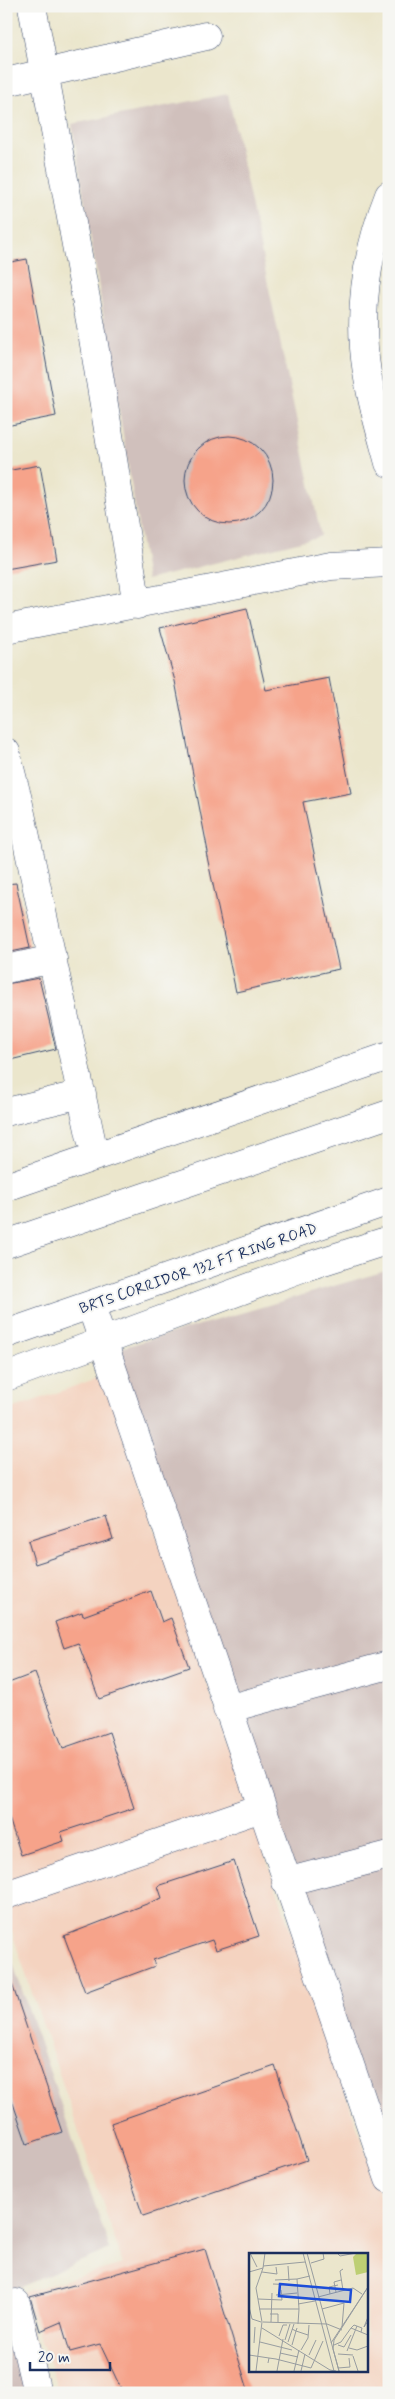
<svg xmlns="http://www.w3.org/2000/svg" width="395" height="2399" font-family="Mynerve,sans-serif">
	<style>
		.built { fill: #f4d3c0; fill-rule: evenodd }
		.industrial { fill: #d0c0bc }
		.building { fill: #f6a38a }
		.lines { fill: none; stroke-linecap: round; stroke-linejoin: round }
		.minor-casing { stroke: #3a4a6e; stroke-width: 29 }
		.major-casing { stroke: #3a4a6e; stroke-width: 29 }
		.minor { stroke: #fff; stroke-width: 28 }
		.major { stroke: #fff; stroke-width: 28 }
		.labels { text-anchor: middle; stroke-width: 4; stroke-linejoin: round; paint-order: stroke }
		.street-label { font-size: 15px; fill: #1b2f5e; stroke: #f6f6f2 }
		.inset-road { fill: none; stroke: #989da0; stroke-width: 1 }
		.view { fill: #1d4ed8; fill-opacity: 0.15; stroke: #1d4ed8; stroke-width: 2.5 }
		.inset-edge { fill: none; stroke: #1b2f5e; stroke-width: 2.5 }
	</style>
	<rect width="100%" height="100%" fill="#f6f6f2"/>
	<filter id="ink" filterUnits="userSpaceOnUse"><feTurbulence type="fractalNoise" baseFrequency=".02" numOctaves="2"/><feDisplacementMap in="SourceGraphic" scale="10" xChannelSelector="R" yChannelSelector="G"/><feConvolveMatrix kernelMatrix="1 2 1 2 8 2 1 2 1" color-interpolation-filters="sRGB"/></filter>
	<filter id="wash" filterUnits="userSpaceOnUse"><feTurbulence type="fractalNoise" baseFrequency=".0096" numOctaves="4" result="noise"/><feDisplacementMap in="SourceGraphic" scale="20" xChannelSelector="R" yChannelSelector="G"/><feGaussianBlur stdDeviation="1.12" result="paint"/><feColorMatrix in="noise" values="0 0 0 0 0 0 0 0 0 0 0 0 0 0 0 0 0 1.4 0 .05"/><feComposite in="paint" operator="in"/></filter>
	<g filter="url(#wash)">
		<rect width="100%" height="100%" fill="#ebe6cc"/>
		<!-- built -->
		<path class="built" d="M103 1376 389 2221V2393H60L23 2292 123 2264 6 1915V1411ZM250 2254H366V2370H250Z"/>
		<!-- industrial -->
		<path class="industrial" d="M228 94 321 536 147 580 72 124Z
			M389 1270V2167L117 1349Z
			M6 1943 110 2249 18 2288 52 2393H6Z"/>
		<g id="blocks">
			<!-- building -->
			<path class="building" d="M27 259 56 416 6 426V263Z
				M185 480a44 44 0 1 1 88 0a44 44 0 1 1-88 0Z
				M40 465 57 560 6 569V471Z
				M247 608 266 690 329 678 351 793 303 802 339 969 236 992 206 852H208L175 681 160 628Z
				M16 883 30 948 6 953V884Z
				M39 978 56 1049 6 1061V984Z
				M106 1516 113 1539 35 1564 28 1541Z
				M151 1591 162 1622 171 1618 189 1667 99 1699 78 1643 64 1648 55 1622 82 1612 83 1616Z
				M35 1673 63 1748 109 1732 134 1808 61 1832 64 1841 21 1855 6 1809V1684Z
				M234 1861 259 1936 216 1950 212 1940 153 1960 155 1966 85 1992 64 1936 162 1898 158 1886Z
				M10 1978 62 2132 27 2144 6 2083V1979Z
				M275 2066 307 2160 143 2216 111 2123Z
				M205 2249 249 2393H123L100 2344 70 2352 61 2322 40 2331 30 2297Z"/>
		</g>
	</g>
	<g filter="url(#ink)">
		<use href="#blocks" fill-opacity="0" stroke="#3a4a6e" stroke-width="1"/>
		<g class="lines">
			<defs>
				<path id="minor" d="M32 6 91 326 137 605
					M6 82 206 36
					M389 195C370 243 360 296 364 348 367 387 379 426 389 463
					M6 629 331 566 389 563
					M6 752 18 800 6 802
					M18 800 91 1139
					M6 969 53 959
					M6 1112 82 1094
					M6 1187 389 1056
					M91 1306 389 2179
					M6 1377 302 1268 389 1240
					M227 1709 389 1665
					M286 1882 389 1855
					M6 1895 261 1808
					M16 2303 37 2393"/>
				<path id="major" d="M6 1244 389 1114
					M6 1334 389 1201"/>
			</defs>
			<!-- minor casing -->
			<use href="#minor" class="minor-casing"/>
			<!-- major casing -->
			<use href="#major" class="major-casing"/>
			<!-- minor -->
			<use href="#minor" class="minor"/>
			<!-- major -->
			<use href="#major" class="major"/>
		</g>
	</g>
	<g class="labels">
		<!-- street labels -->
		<g class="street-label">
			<text transform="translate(198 1268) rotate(-19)" y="5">BRTS CORRIDOR 132 FT RING ROAD</text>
		</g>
	</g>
	<!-- overview -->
	<g transform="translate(249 2253)">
		<rect width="119" height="119" fill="#ebe6cc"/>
		<path d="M108 0H119V19L107 22 104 4Z" fill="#bdcf73"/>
		<path class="inset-road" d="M1 0 8 14M54 0 85 118M58 0 90 118M88 0 91 3 107 0M62 10 75 6 74 0M14 13 56 9M39 13 40 28M14 15 16 0M0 19 14 15 7 35 13 69M13 19 28 21 27 14M26 27 48 26M24 31 48 32M94 37 91 18 94 16M87 39 85 29 92 27M81 41 80 34 89 32M27 42 48 40M69 44 104 35 113 41M9 46 33 47 32 37M49 51 66 48M0 54 3 66 12 69M10 56H50L48 26 61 23M73 56 95 50 93 74M21 61H29V69M119 64 115 74 119 68M14 69 78 71 93 77M22 69 23 40M49 71 50 56M13 75 81 117 87 118M48 75 47 78 59 82M102 75 105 72 113 75 112 79M30 83 34 72H38M36 87 41 71M11 89 43 97M39 89 45 71M5 90 6 74M82 90 119 34M43 92 47 78 43 76M85 92 92 89 102 75 119 82M89 92 95 94 102 82M100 95 108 97 119 93M52 97 59 85 60 72M98 98 108 73M31 100 49 104M89 101 104 102M0 102 20 105M60 102 67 87M104 103 109 118M19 110 20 105 27 106 62 115 74 88M89 115 101 114 100 105M7 118 13 69M28 118 34 86M45 118 50 97M52 118 56 101M90 118 84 96 85 87 119 34"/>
		<path class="view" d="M31 31 102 37 101 49 30 43Z"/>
		<rect width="119" height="119" class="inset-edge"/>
	</g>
	<!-- margin -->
	<rect width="395" height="2399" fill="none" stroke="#f6f6f2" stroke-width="25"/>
	<!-- scale -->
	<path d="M30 2362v8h80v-8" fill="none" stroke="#1b2f5e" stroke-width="2.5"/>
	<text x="38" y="2362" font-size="15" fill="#1b2f5e" stroke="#f6f6f2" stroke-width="4" paint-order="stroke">20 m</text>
</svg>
